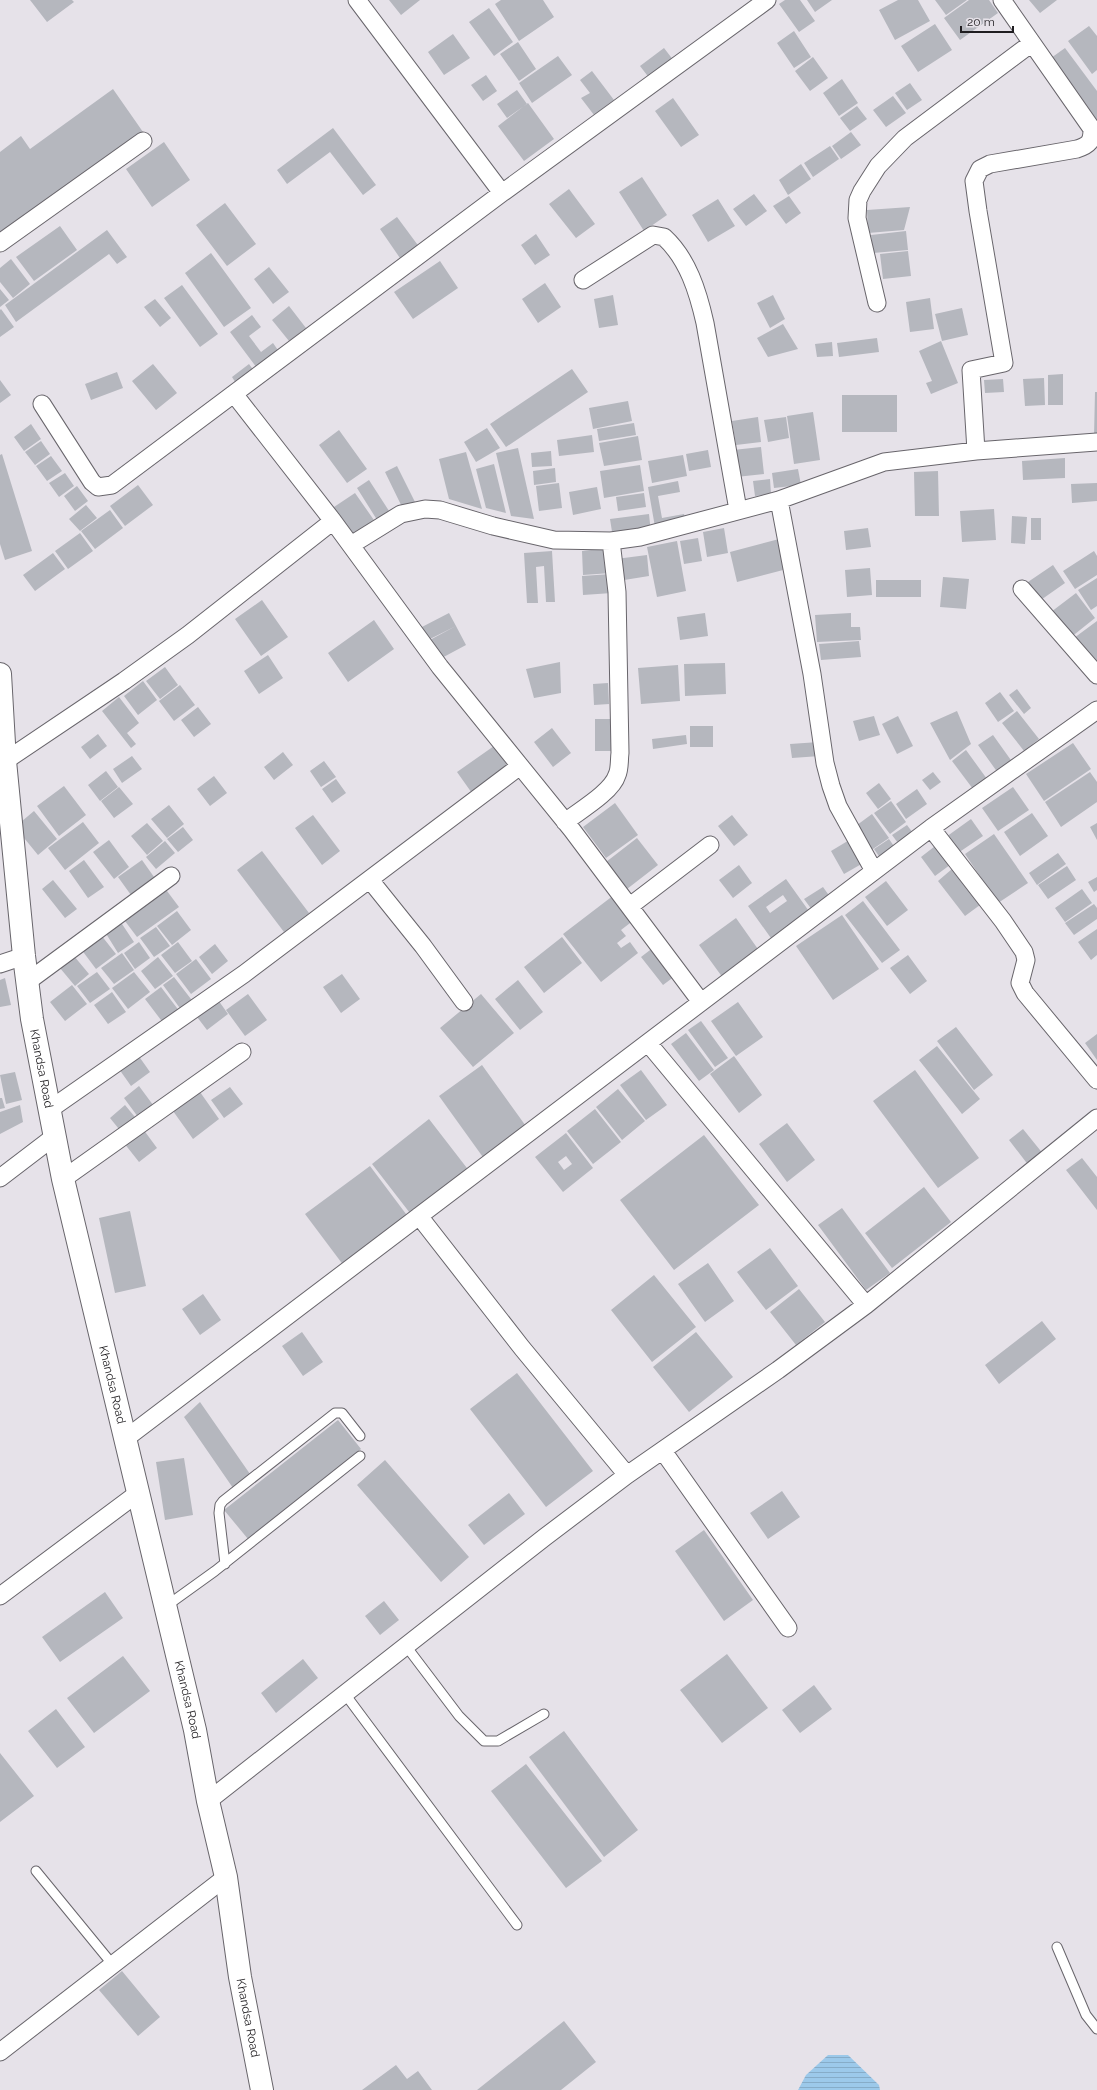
<svg xmlns="http://www.w3.org/2000/svg" width="1097" height="2090" font-family="Raleway,sans-serif">
	<style>
		.water { fill: url(#water-rules) }
		.building { fill: #b5b7be; fill-rule: evenodd }
		.lines { fill: none; stroke-linecap: round; stroke-linejoin: round }
		.lane-casing { stroke: #68656b; stroke-width: 11 }
		.street-casing { stroke: #68656b; stroke-width: 19 }
		.secondary-casing { stroke: #68656b; stroke-width: 24 }
		.lane { stroke: #fff; stroke-width: 9 }
		.street { stroke: #fff; stroke-width: 17 }
		.secondary { stroke: #fff; stroke-width: 22 }
		.labels { text-anchor: middle; stroke-width: 4; stroke-linejoin: round; paint-order: stroke }
		.street-label { font-size: 12px; fill: #1f1d20; stroke: #e6e2e9 }
	</style>
	<defs>
		<pattern id="water-rules" width="6" height="5" patternUnits="userSpaceOnUse"><rect width="6" height="5" fill="#9cc9ea"/><path d="M0 2.5h6" fill="none" stroke="#86acc8"/></pattern>
	</defs>
	<rect width="100%" height="100%" fill="#e6e2e9"/>
	<!-- water -->
	<path class="water" d="M828 2055H848L879 2085 880 2090H798L806 2075Z"/>
	<!-- building -->
	<path class="building" d="M30 0H72L74 2 47 22Z
		M389 0H420L401 15Z
		M501 0H543L554 17 519 41 495 4Z
		M785 0H800L815 21 799 32 779 4Z
		M807 0H832L815 12Z
		M898 0H918L930 21 895 40 879 10Z
		M935 0H967L946 15Z
		M969 0H989L998 13 960 40 944 18Z
		M1029 0H1057L1040 13Z
		M489 8 513 42 494 56 469 22Z
		M935 24 952 50 918 72 901 46Z
		M1089 26 1097 36V70L1092 74 1068 41Z
		M794 31 811 57 794 68 777 43Z
		M453 34 470 58 444 75 428 52Z
		M518 42 536 69 519 81 500 54Z
		M664 48 674 61 650 79 640 66Z
		M1065 48 1097 91V121L1051 58Z
		M558 56 572 75 532 103 519 83Z
		M813 57 828 78 810 91 795 71Z
		M592 71 614 100 594 115 581 98 590 93 580 80Z
		M486 75 497 91 483 101 471 85Z
		M842 79 858 103 839 116 823 93Z
		M910 83 922 100 907 110 895 93Z
		M113 89 143 132 0 234V152L21 136 30 149Z
		M517 90 527 104 507 118 497 104Z
		M893 96 906 113 886 127 873 110Z
		M673 98 699 135 681 147 655 111Z
		M528 103 554 139 524 161 498 126Z
		M857 106 867 119 850 131 840 118Z
		M333 128 376 185 363 195 330 152 287 184 277 170Z
		M851 132 861 145 841 159 832 146Z
		M164 142 190 180 152 207 126 169Z
		M830 146 839 159 813 177 804 163Z
		M801 164 811 179 788 195 779 180Z
		M642 177 667 215 644 231 619 192Z
		M569 189 595 224 576 238 549 204Z
		M754 194 767 211 746 226 733 209Z
		M789 196 801 213 786 224 773 206Z
		M718 199 735 226 708 242 692 215Z
		M225 203 256 244 227 266 196 225Z
		M910 207 904 230 868 233 867 210Z
		M397 217 420 248 402 261 380 229Z
		M60 226 77 250 34 281 16 257Z
		M107 230 127 257 117 264 109 254 16 322 5 305Z
		M906 231 908 250 873 253 871 235Z
		M536 234 550 255 535 265 521 245Z
		M908 251 911 276 883 279 880 254Z
		M211 253 251 308 224 327 185 273Z
		M11 259 30 284 13 298 0 282V268Z
		M440 261 458 288 413 319 394 292Z
		M269 267 289 292 273 304 254 279Z
		M545 283 561 307 538 323 522 299Z
		M182 285 218 334 200 347 164 298Z
		M0 289 9 300 0 307Z
		M613 295 618 325 599 328 594 299Z
		M773 295 785 319 770 328 757 303Z
		M930 298 934 329 910 332 906 302Z
		M155 299 171 318 160 327 144 307Z
		M289 306 306 328 289 341 272 320Z
		M962 308 968 335 942 341 935 314Z
		M1 309 14 327 0 337V310Z
		M252 315 261 327 249 336 261 352 273 343 282 356 260 372 230 332Z
		M783 324 798 349 768 357 757 338Z
		M877 338 879 352 839 357 837 343Z
		M941 341 958 383 931 394 926 383 932 381 919 351Z
		M832 342 833 356 817 357 815 344Z
		M153 364 177 393 156 410 132 381Z
		M249 364 257 375 239 388 232 377Z
		M572 369 588 392 506 447 490 424Z
		M117 372 123 388 91 400 85 384Z
		M1063 374V405H1048V375Z
		M1044 378 1045 405 1025 406 1023 379Z
		M1003 379 1004 392 985 393 984 380Z
		M0 380 11 395 0 403Z
		M1095 392H1097V437H1094Z
		M842 395H897V432H842Z
		M628 401 632 421 593 429 589 408Z
		M813 412 820 460 794 464 787 416Z
		M758 417 761 442 736 445 732 421Z
		M786 417 789 438 768 442 764 420Z
		M634 423 636 435 599 441 597 429Z
		M31 424 41 439 24 451 14 437Z
		M487 428 500 448 476 462 464 442Z
		M339 430 367 469 347 483 319 445Z
		M592 435 594 452 559 456 557 440Z
		M638 436 642 460 604 466 599 443Z
		M41 441 50 454 35 465 25 452Z
		M761 447 764 474 736 477 733 450Z
		M518 448 534 519 511 516 496 453Z
		M708 450 711 467 689 471 686 454Z
		M551 451 552 466 532 467 531 453Z
		M466 452 482 509 449 499 439 459Z
		M2 454 32 551 5 560 0 544V455Z
		M683 455 687 476 652 483 648 461Z
		M51 456 62 471 47 481 36 466Z
		M1065 458V478L1023 480 1022 461Z
		M494 464 506 513 486 508 476 469Z
		M640 465 644 491 604 498 600 471Z
		M397 466 415 502 403 509 385 472Z
		M555 468 556 482 534 485 533 471Z
		M798 469 801 485 774 488 772 473Z
		M938 471 939 516H915L914 472Z
		M65 473 74 486 59 497 49 483Z
		M770 479 771 494 755 496 753 481Z
		M369 480 391 514 379 523 357 488Z
		M678 481 680 492 658 496 662 518 684 514 686 521 655 527 648 487Z
		M559 483 562 508 539 511 536 486Z
		M1097 483V501L1072 503 1071 484Z
		M138 485 153 505 125 526 110 506Z
		M77 486 88 501 75 511 64 496Z
		M597 487 601 509 573 515 569 492Z
		M355 493 376 523 353 539 331 509Z
		M644 493 646 507 618 511 616 497Z
		M86 505 97 518 80 531 69 519Z
		M994 509 996 540 962 542 960 511Z
		M110 510 123 528 95 549 81 531Z
		M649 514 651 533 613 538 610 519Z
		M1012 516 1027 517 1025 544 1011 543Z
		M1031 518H1041V540H1031Z
		M724 528 728 553 707 557 703 532Z
		M868 528 871 547 846 550 844 531Z
		M80 533 93 551 68 569 55 551Z
		M698 538 702 561 684 564 680 541Z
		M779 539 787 569 737 582 730 552Z
		M677 541 686 591 657 597 647 547Z
		M609 548 611 573 583 575 582 551Z
		M552 551 555 602H546L544 566 536 567 538 603H527L524 553Z
		M1094 551 1097 556V575L1075 589 1063 571Z
		M53 553 65 569 35 591 23 575Z
		M647 555 649 576 618 581 616 559Z
		M1053 565 1065 583 1038 602 1025 584Z
		M870 568 872 595 847 597 845 570Z
		M611 574 612 593 583 595 582 576Z
		M943 577 969 579 966 609 940 607Z
		M1097 578V606L1091 610 1078 590Z
		M876 580H921V597H876Z
		M1076 593 1095 618 1070 638 1051 612Z
		M262 600 288 637 261 656 235 619Z
		M449 613 456 626 426 641 420 628Z
		M705 613 708 636 680 640 677 617Z
		M851 613V627H860L861 640 817 642 815 615Z
		M374 620 394 649 348 682 328 653Z
		M1097 621V670L1074 638Z
		M456 626 466 645 438 660 428 641Z
		M859 641 861 657 821 660 819 644Z
		M268 655 283 678 259 694 244 671Z
		M560 662 561 693 534 698 526 669Z
		M725 663 726 694 685 696 684 664Z
		M678 665 680 701 641 704 638 668Z
		M165 667 178 685 160 699 146 681Z
		M143 681 157 700 138 715 124 696Z
		M608 683 609 704 594 705 593 684Z
		M180 685 195 705 174 721 159 701Z
		M1017 689 1031 708 1024 714 1009 695Z
		M1000 692 1014 711 998 722 985 703Z
		M119 697 139 723 127 733 136 744 131 748 102 711Z
		M198 707 211 724 194 737 181 720Z
		M957 711 971 744 950 760 930 723Z
		M1017 711 1039 739 1024 751 1002 723Z
		M874 716 880 735 859 741 853 721Z
		M898 716 913 746 897 754 882 724Z
		M595 719H615L614 751H595Z
		M690 726H713V747H690Z
		M552 728 571 753 553 767 534 742Z
		M98 734 107 746 90 759 81 747Z
		M686 735 687 744 653 749 652 739Z
		M993 735 1013 763 998 773 978 745Z
		M819 742 820 756 792 758 790 744Z
		M1073 743 1091 769 1044 801 1026 774Z
		M494 746 511 770 474 796 457 772Z
		M966 750 987 779 973 789 952 761Z
		M283 752 293 765 274 780 264 767Z
		M132 756 142 769 122 783 113 769Z
		M324 761 336 777 321 787 310 771Z
		M106 771 118 787 100 801 88 785Z
		M933 772 941 782 930 790 922 780Z
		M1090 772 1097 782V802L1061 827 1045 802Z
		M214 776 227 793 210 806 197 789Z
		M336 779 346 793 332 803 322 789Z
		M879 783 891 799 878 809 866 793Z
		M64 786 86 815 59 836 37 806Z
		M119 787 133 804 114 818 101 801Z
		M1013 787 1029 810 998 831 982 808Z
		M917 789 927 804 906 819 896 804Z
		M891 801 906 822 890 834 874 813Z
		M615 803 638 835 606 858 583 827Z
		M169 805 184 824 167 838 151 819Z
		M34 811 57 839 38 855 15 827Z
		M1032 813 1048 836 1020 856 1004 832Z
		M872 814 889 838 870 851 853 828Z
		M313 815 340 851 322 865 295 828Z
		M732 815 748 835 734 846 718 826Z
		M971 819 983 836 958 853 946 837Z
		M83 822 99 843 65 870 48 848Z
		M147 823 163 841 147 855 131 836Z
		M1097 823V840L1090 827Z
		M907 825 916 837 901 847 892 835Z
		M183 827 193 840 178 852 167 839Z
		M994 834 1028 883 998 903 965 854Z
		M637 838 658 865 627 889 606 862Z
		M851 839 865 862 844 874 831 851Z
		M889 839 898 852 883 862 874 849Z
		M109 840 129 867 114 879 93 852Z
		M165 841 175 853 156 869 146 857Z
		M939 843 954 862 935 876 921 857Z
		M262 851 309 913 284 932 237 870Z
		M1058 853 1066 864 1037 885 1029 873Z
		M84 860 104 887 88 898 69 871Z
		M142 860 159 884 136 902 118 877Z
		M739 865 752 883 733 898 719 880Z
		M1067 866 1076 880 1048 899 1038 885Z
		M952 869 980 905 965 916 938 881Z
		M1097 877V890L1094 892 1088 882Z
		M786 879 811 914 773 941 748 906ZM783 895 787 901 770 913 766 907Z
		M53 880 77 909 65 918 42 889Z
		M886 881 908 910 887 926 865 897Z
		M164 887 179 907 137 937 122 917Z
		M823 887 833 901 815 914 804 899Z
		M1082 889 1092 903 1065 922 1055 908Z
		M614 895 634 920 621 930 626 936 617 943 621 948 630 942 638 953 601 982 563 934Z
		M863 901 900 950 882 963 845 915Z
		M1094 904 1097 908V919L1074 935 1065 923Z
		M177 911 191 930 172 945 157 926Z
		M842 915 879 969 833 1000 796 946Z
		M736 918 760 952 723 978 699 945Z
		M120 921 134 942 118 953 105 932Z
		M156 927 170 946 154 957 140 938Z
		M1097 929V955L1091 960 1078 942Z
		M101 935 116 954 96 969 81 949Z
		M562 937 582 963 544 993 524 967Z
		M139 942 150 958 135 969 124 953Z
		M178 942 192 961 175 973 161 955Z
		M215 944 228 961 212 974 199 957Z
		M654 947 675 976 663 985 641 957Z
		M122 953 134 970 114 984 101 968Z
		M908 955 927 981 910 994 890 968Z
		M74 956 89 974 75 986 60 968Z
		M158 957 173 976 155 989 141 971Z
		M196 959 211 979 191 994 176 974Z
		M97 972 110 989 90 1003 77 986Z
		M134 972 150 992 128 1009 112 988Z
		M342 974 360 999 341 1013 323 987Z
		M174 977 194 1003 182 1011 163 985Z
		M5 978 11 1005 0 1007V980Z
		M518 980 543 1012 520 1030 495 999Z
		M72 985 87 1004 65 1021 50 1002Z
		M161 987 180 1012 164 1024 145 999Z
		M112 992 126 1012 108 1024 94 1005Z
		M248 994 267 1020 245 1036 226 1010Z
		M481 994 514 1033 473 1067 440 1028Z
		M216 997 228 1014 207 1030 194 1013Z
		M738 1002 763 1037 736 1056 711 1021Z
		M701 1021 728 1058 715 1067 688 1030Z
		M956 1027 993 1075 974 1090 937 1041Z
		M686 1033 714 1070 699 1081 671 1044Z
		M1097 1034V1060L1085 1043Z
		M937 1046 980 1099 962 1114 919 1060Z
		M138 1055 150 1072 131 1086 119 1069Z
		M734 1056 762 1095 739 1113 710 1074Z
		M482 1065 528 1129 485 1160 439 1096Z
		M641 1070 667 1105 646 1120 620 1085Z
		M915 1070 979 1158 938 1188 873 1101Z
		M15 1072 22 1100 6 1104 0 1075Z
		M139 1086 156 1109 141 1121 124 1098Z
		M230 1087 243 1104 224 1118 211 1100Z
		M618 1089 645 1121 622 1140 596 1107Z
		M200 1092 219 1119 193 1139 173 1111Z
		M0 1098H2L5 1108 0 1109Z
		M20 1105 23 1122 0 1134V1112Z
		M125 1105 139 1122 123 1134 110 1118Z
		M595 1109 621 1142 593 1164 567 1131Z
		M429 1119 470 1172 413 1217 372 1164Z
		M787 1123 815 1160 787 1182 759 1144Z
		M143 1129 157 1148 139 1162 124 1143Z
		M1023 1129 1044 1155 1029 1166 1009 1140Z
		M566 1133 593 1168 563 1192 535 1157ZM566 1156 572 1164 564 1170 558 1162Z
		M704 1135 759 1205 674 1270 620 1200Z
		M1082 1158 1097 1177V1210L1066 1170Z
		M370 1166 409 1218 344 1266 305 1214Z
		M924 1187 951 1222 892 1268 865 1233Z
		M842 1208 890 1273 866 1290 818 1225Z
		M130 1211 146 1286 115 1293 99 1218Z
		M770 1248 798 1286 766 1310 737 1272Z
		M708 1263 734 1301 705 1322 678 1284Z
		M654 1275 696 1327 652 1362 611 1310Z
		M799 1289 825 1322 796 1345 770 1312Z
		M203 1294 221 1320 200 1335 182 1309Z
		M1042 1321 1056 1339 999 1384 985 1365Z
		M302 1332 323 1362 303 1376 282 1346Z
		M696 1332 733 1377 689 1412 653 1367Z
		M517 1373 593 1471 546 1507 470 1409Z
		M200 1402 250 1474 233 1488 184 1417Z
		M338 1420 361 1449 248 1539 224 1510Z
		M184 1458 193 1515 165 1520 156 1462Z
		M385 1460 469 1557 441 1582 357 1485Z
		M782 1491 800 1517 768 1539 750 1513Z
		M509 1493 525 1514 484 1545 468 1525Z
		M704 1530 753 1600 724 1621 675 1551Z
		M105 1592 123 1618 60 1662 42 1637Z
		M384 1601 399 1620 380 1635 365 1616Z
		M727 1654 768 1708 722 1743 680 1690Z
		M123 1656 150 1691 94 1733 67 1698Z
		M303 1659 318 1678 276 1713 261 1693Z
		M814 1685 832 1709 800 1733 782 1710Z
		M56 1709 85 1747 57 1768 28 1731Z
		M564 1731 638 1830 604 1857 529 1757Z
		M0 1753 34 1796 0 1822Z
		M526 1764 602 1861 566 1888 491 1791Z
		M122 1971 160 2017 138 2036 99 1990Z
		M564 2021 596 2062 561 2090H477Z
		M396 2065 407 2079 418 2071 432 2090H362Z"/>
	<g class="lines">
		<defs>
			<path id="lane" d="M225 1564 219 1513 220 1505 223 1501 335 1413H342L360 1436
				M165 1607 215 1571 360 1456
				M406 1646 459 1716 484 1741H498L544 1714
				M345 1694 517 1925
				M36 1871 113 1965
				M1057 1947 1086 2015 1097 2029"/>
			<path id="street" d="M357 0 502 193
				M0 243 143 141
				M583 280 653 235 664 237C688 259 698 292 705 323L738 510
				M877 303 857 218 858 200 862 191 878 166 905 138 1032 43
				M234 394 333 521 440 667 572 830 701 1002
				M42 404 92 482 98 487 112 485 502 193 767 0
				M976 451 971 370 1004 363 978 211 974 181 980 169 990 164 1077 149C1089 145 1092 142 1092 129L1002 0
				M779 500 812 674 825 763 831 786 838 806 874 871
				M351 545 401 514 425 509 440 510 493 526 554 540 611 541 640 537 779 500 884 462 976 451 1097 442
				M1022 589 1097 675
				M5 761 124 681 188 635 333 521
				M565 822C579 811 612 792 617 775 620 769 619 760 620 753L617 592 611 541
				M931 828 1003 921 1024 952 1026 960 1020 983 1025 993 1097 1080
				M370 880 423 946 464 1002
				M630 906 710 845
				M0 964 24 956
				M27 982 171 876
				M648 1043 866 1305
				M49 1110 244 974 520 766
				M0 1178 55 1136
				M63 1179 242 1052
				M419 1216 522 1348 627 1475
				M125 1439 931 828 1097 710
				M663 1451 788 1628
				M0 1596 138 1493
				M208 1801 545 1537 627 1475 778 1370 866 1305 1097 1118
				M0 2052 226 1877"/>
			<g id="secondary">
				<path id="s1" d="M0 674 5 761 24 956 32 1019 63 1179 195 1730 208 1801 226 1877 240 1977 262 2090"/>
			</g>
		</defs>
		<!-- lane casing -->
		<use href="#lane" class="lane-casing"/>
		<!-- street casing -->
		<use href="#street" class="street-casing"/>
		<!-- secondary casing -->
		<use href="#secondary" class="secondary-casing"/>
		<!-- lane -->
		<use href="#lane" class="lane"/>
		<!-- street -->
		<use href="#street" class="street"/>
		<!-- secondary -->
		<use href="#secondary" class="secondary"/>
	</g>
	<g class="labels">
		<!-- street labels -->
		<g class="street-label">
			<text dy="4" stroke="none"><textPath href="#s1" startOffset="397">Khandsa Road</textPath></text>
			<text dy="4" stroke="none"><textPath href="#s1" startOffset="721">Khandsa Road</textPath></text>
			<text dy="4" stroke="none"><textPath href="#s1" startOffset="1045">Khandsa Road</textPath></text>
			<text dy="4" stroke="none"><textPath href="#s1" startOffset="1369">Khandsa Road</textPath></text>
		</g>
	</g>
	<!-- scale -->
	<path d="M961 26v6h52v-6" fill="none" stroke="#1f1d20" stroke-width="2"/>
	<text x="967" y="26" font-size="12" fill="#1f1d20" stroke="#e6e2e9" stroke-width="3" paint-order="stroke">20 m</text>
</svg>
